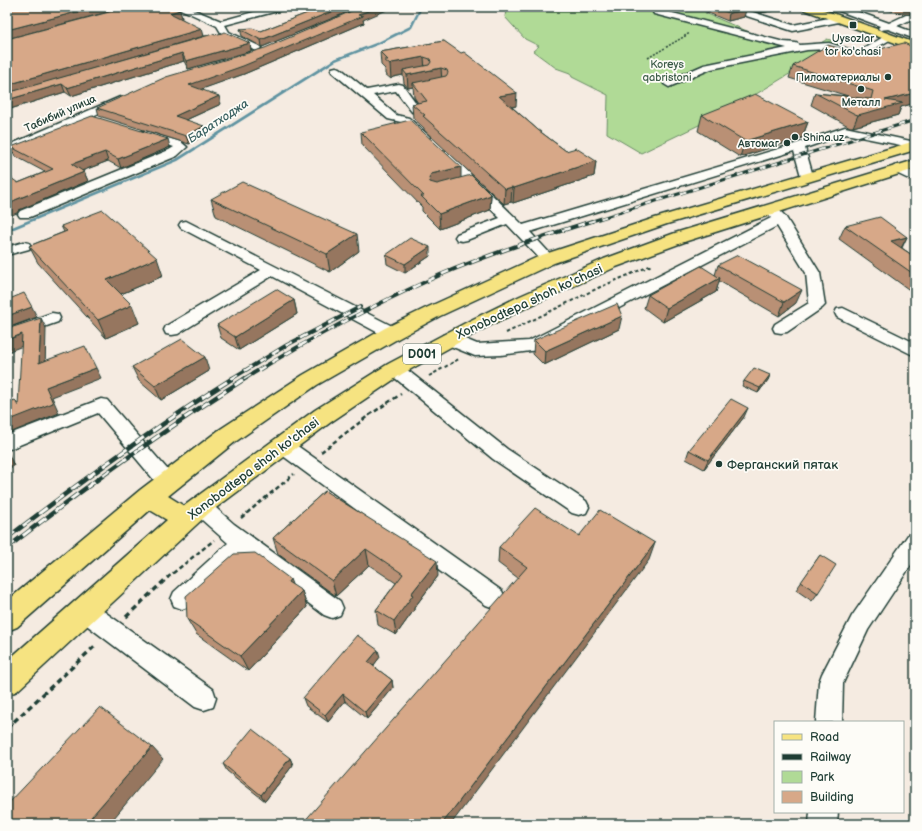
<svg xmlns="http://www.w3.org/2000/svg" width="922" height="831" font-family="'Balsamiq Sans',sans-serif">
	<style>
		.green { fill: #b0da96; stroke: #688c65 }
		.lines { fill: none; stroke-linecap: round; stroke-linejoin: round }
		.stream { fill: #5e93a1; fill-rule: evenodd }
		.minor-casing { stroke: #1f3d34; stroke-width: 3 }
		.major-casing { stroke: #1f3d34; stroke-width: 3 }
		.highway-casing { stroke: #1f3d34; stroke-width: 3 }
		.path-far3 { stroke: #1f3d34; stroke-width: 1.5; stroke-dasharray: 2 1.5; stroke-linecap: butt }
		.path-far2 { stroke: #1f3d34; stroke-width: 2; stroke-dasharray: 3.5 2.5; stroke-linecap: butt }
		.path-far1 { stroke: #1f3d34; stroke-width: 2.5; stroke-dasharray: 4.5 3; stroke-linecap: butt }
		.path { stroke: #1f3d34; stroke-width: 3.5; stroke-dasharray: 5.5 4; stroke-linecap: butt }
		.minor { fill: #fdfcf7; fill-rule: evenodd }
		.major { fill: #f6e381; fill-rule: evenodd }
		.highway { fill: #f6e381; fill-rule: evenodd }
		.rail-far2-casing { stroke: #1f3d34; stroke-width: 3 }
		.rail-far1-casing { stroke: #1f3d34; stroke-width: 4 }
		.rail-casing { stroke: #1f3d34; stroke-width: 4.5 }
		.rail-far2 { stroke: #fdfcf7; stroke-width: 2; stroke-dasharray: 6; stroke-linecap: butt }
		.rail-far1 { stroke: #fdfcf7; stroke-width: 2.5; stroke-dasharray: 8; stroke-linecap: butt }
		.rail { stroke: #fdfcf7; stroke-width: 3; stroke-dasharray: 10; stroke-linecap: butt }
		.wall { fill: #b99075; stroke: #1f3d34 }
		.shaded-wall { fill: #96765f; stroke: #1f3d34 }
		.building { fill: #d7a888; stroke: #1f3d34 }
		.poi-dot { fill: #1f3d34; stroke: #fdfcf7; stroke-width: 1.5 }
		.labels { text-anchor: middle; stroke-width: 3.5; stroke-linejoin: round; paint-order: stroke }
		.far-poi-label { font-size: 11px; fill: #1f3d34; stroke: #fdfcf7 }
		.far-park-label { font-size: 11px; fill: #3c5c48; stroke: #fdfcf7 }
		.far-street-label { font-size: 11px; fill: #1f3d34; stroke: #fdfcf7 }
		.far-water-label { font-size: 12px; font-style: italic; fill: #396161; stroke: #fdfcf7 }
		.shield { fill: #fdfcf7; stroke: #62766e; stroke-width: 1 }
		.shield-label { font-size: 12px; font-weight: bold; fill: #1f3d34 }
		.street-label { font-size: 13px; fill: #1f3d34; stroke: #fdfcf7 }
		.poi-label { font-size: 13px; fill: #1f3d34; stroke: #fdfcf7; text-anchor: start }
	</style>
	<rect width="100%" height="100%" fill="#f5ebe1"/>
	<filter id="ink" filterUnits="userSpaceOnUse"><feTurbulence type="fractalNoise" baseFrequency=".025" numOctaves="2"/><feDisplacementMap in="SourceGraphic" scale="8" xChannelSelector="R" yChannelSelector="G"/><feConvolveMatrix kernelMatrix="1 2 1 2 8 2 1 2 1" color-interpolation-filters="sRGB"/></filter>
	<g filter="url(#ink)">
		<!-- green -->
		<path class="green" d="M512 7H707L705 13C734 25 784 51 816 44 820 44 824 41 827 39L841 43 728 111 641 153 607 133 608 95 572 77 570 73 556 68 533 51 539 46 525 39 505 17 506 9Z"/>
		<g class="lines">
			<!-- stream -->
			<path class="stream" d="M424 7H427L421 10 412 28 380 44 336 61 178 161 7 232V229L176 159 334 59 378 42 410 26 419 9Z"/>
			<defs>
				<path id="minor" d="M176 7H187L221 21 272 7H286L285 9 225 25 229 32 259 46 261 48 256 51 223 36 217 26Z
					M724 7H737L793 25 839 16 843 19 839 22 793 31 725 9Z
					M833 7H845L889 23 906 15H915V21L910 20 897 26 915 33V39L888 29 880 30 878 28 880 26 834 9Z
					M657 9 784 42 796 43 800 45 829 43 858 52 885 36 888 35 893 38 859 58 828 49 807 50 711 69 669 87 664 84 665 82 704 65 787 48 654 14 653 12Z
					M336 67 340 68 367 90 399 84 403 85 421 110 420 112H412L396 91 373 95 396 115 409 118 428 135 430 137 428 139H420L401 122 388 119 332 72 331 70 332 68Z
					M120 97 125 100 124 102 7 154V146Z
					M845 127 915 142V148L846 134 805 148 813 176 811 179H803L801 176 794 151 530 232 555 259 553 262 548 263 543 262 507 224 467 240 462 241 457 240 455 237 457 234 500 218 469 188 467 184 437 154 439 151H447L523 225 795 144Z
					M145 131 181 142 187 147 177 156 30 217H20L18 214 20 211 169 150 174 147 141 136 139 134 141 132Z
					M898 165 915 173V182L894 172 892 169 894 166Z
					M772 207 777 208 785 216 820 273 825 305 822 308 787 332 781 333 775 332 773 328 775 324 809 303 806 273 777 226 538 350 501 355 475 356 443 343 441 339 443 335 449 334 455 335 477 344 529 341 771 218 765 211 767 208Z
					M186 221 398 329 400 333 398 337 392 338 386 337 272 276 178 334 172 335 166 334 164 330 166 326 261 270 181 228 179 225 181 222Z
					M24 242 29 243 31 246 29 249 7 255V247Z
					M843 308 915 343V356L837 317 835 313 837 309Z
					M52 313 58 314 60 318 58 322 7 340V329Z
					M395 363 401 365 507 449 586 501 589 507 586 513 579 515 572 513 493 459 389 373 387 369 389 365Z
					M101 399 107 400 174 477 177 482 174 487 167 490 160 487 98 413 7 450V435Z
					M282 438 289 440 502 591 505 598 502 605 494 608 486 605 275 450 273 445 275 440Z
					M200 498 207 500 234 524 340 601 343 608 340 615 332 618 324 615 244 554 190 606 182 609 174 606 171 599 174 592 228 543 193 512 190 506 193 500Z
					M915 532V559L868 630 843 683 842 722H816L819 682 822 674 852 616 908 535Z
					M84 600 92 603 213 689 216 698 213 707 204 710 195 707 76 617 73 610 76 603Z
					M810 812H838L837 824H809Z"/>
				<path id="major" d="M801 7H816L915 43V50L802 9Z"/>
				<path id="highway" d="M915 141V150L667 224 554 263 440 316 399 338 317 385 235 442 168 496 184 506 315 410 388 364 471 320 520 296 604 259 675 233 915 160V169L687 241 616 267 534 304 485 328 402 374 331 422 209 513 17 691 7 695V661L167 520 150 510 17 627 7 631V601L140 490 219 430 303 375 385 328 426 308 542 255 655 218Z"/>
			</defs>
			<!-- minor casing -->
			<use href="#minor" class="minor-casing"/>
			<!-- major casing -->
			<use href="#major" class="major-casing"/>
			<!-- highway casing -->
			<use href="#highway" class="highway-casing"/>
			<!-- path-far3 -->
			<path class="path-far3" d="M648 58 690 33"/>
			<!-- path-far2 -->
			<path class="path-far2" d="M506 333 598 288 652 265
				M429 376 459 359"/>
			<!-- path-far1 -->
			<path class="path-far1" d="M321 452 368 416 401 394
				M241 518 294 474
				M167 578 214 540"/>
			<!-- path -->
			<path class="path" d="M126 617 168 577
				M7 728 97 644"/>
			<!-- minor -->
			<use href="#minor" class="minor"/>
			<!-- major -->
			<use href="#major" class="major"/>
			<!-- highway -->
			<use href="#highway" class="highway"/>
			<defs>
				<path id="rail-far2" d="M589 222 915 120"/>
				<path id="rail-far1" d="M231 379 287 345 360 307
					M244 379C307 340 373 305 440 275 490 254 541 237 592 221"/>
				<path id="rail" d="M7 538C80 482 155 427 233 378
					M7 548C84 488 163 430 246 378"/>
			</defs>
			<!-- rail-far2 casing -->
			<use href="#rail-far2" class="rail-far2-casing"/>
			<!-- rail-far1 casing -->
			<use href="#rail-far1" class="rail-far1-casing"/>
			<!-- rail casing -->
			<use href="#rail" class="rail-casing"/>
			<!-- rail-far2 -->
			<use href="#rail-far2" class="rail-far2"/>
			<!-- rail-far1 -->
			<use href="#rail-far1" class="rail-far1"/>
			<!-- rail -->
			<use href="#rail" class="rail"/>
		</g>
		<!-- wall -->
		<path class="wall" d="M323 7H360L262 47 242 36 240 29 261 31Z
			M707 7H737L744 17 728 21 706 12Z
			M742 7H781V9L761 13Z
			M874 7H915V14H905Z
			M177 9 182 18H181L204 36 215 35 250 43 251 51 188 69 184 61 71 96 65 92 7 110V39Z
			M363 20 364 23 244 74 201 89 221 104 186 120 206 134 189 144 99 116 97 108Z
			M444 41 516 106 512 107 538 130 566 151 596 161 594 176 513 203 511 202 504 204 424 130V128L413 118 412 104 418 103 414 97 413 87 408 88 404 83 403 75 393 77 391 79 385 74V69L381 65 380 52Z
			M915 48V103L901 107 898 115 853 127H850L811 105 815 93 848 96 789 78 793 66 860 54Z
			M702 115 808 122 802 138 740 157 698 131Z
			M361 132 461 178 491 195 490 210 440 229 422 211V207L362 145Z
			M11 147H170L121 168 108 161 82 171 84 172 88 181 19 210 17 213 18 183 45 172 15 156Z
			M211 199 359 251 330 272 216 216Z
			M61 226 163 276 121 294 139 323 106 338 38 263 29 246 64 232Z
			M845 226 907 237 902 248 915 257V294L839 239Z
			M386 255 430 256 405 273 387 264Z
			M718 265 796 303 779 316 719 281 716 292 663 322 644 308 648 295 715 275Z
			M294 300 297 314 239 350 221 338 217 325Z
			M619 329 544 365 533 354 534 340Z
			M132 367 209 371 161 400 139 381Z
			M770 375 768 380 758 393 742 386 744 381Z
			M744 417 704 469 686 459 689 450Z
			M325 491 438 576 414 608V610L396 635 378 625 376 610 396 583 369 565 336 596 278 554 273 538Z
			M579 536 649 560 518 578 498 563 499 547Z
			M820 555 818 593 812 601 796 590Z
			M302 591 307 607 248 671 196 634 187 619Z
			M380 657 373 666 392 680 393 688 367 719 345 701 328 722 306 706 303 698Z
			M290 758 293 765 265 801 227 771 223 764Z"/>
		<!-- shaded-wall -->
		<path class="shaded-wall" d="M96 7H126L7 39V30Z
			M343 7H360L262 47 261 40Z
			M377 7H394L363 20 364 23 244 74 191 93 189 85Z
			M762 7H781V9L761 13Z
			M180 10 182 18 172 21 170 13Z
			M746 10 744 17 728 21 729 13Z
			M202 29 204 36 7 94V85Z
			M250 43 251 51 188 69 186 61Z
			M182 53 184 61 71 96 67 88Z
			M424 57 425 71 403 70V75L393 77 391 79 390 65 392 63Z
			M441 68 442 82 413 83V87L408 88 407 75Z
			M62 84 65 92 7 110V100Z
			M517 93 516 106 499 110V96Z
			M915 93V103L901 107 898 115 853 127 858 115 885 100Z
			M219 96 221 104 177 124 175 116Z
			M808 122 802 138 740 157 745 141Z
			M204 126 206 134 189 144 186 136Z
			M168 139 170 147 121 168 118 159Z
			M105 152 108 161 76 173 72 164Z
			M596 161 594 176 513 203 514 188Z
			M461 167V181L430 193 429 178 431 174Z
			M84 172 88 181 19 210 17 213 7 217V206L15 200Z
			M512 187 511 202 504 204 505 189Z
			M491 195 490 210 440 229 439 214Z
			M357 234 359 251 330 272 327 254Z
			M907 237 900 250 891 241Z
			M430 247V256L405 273V264Z
			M157 258 163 276 114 297 107 280Z
			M720 278 716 292 663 322 667 308Z
			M802 290 796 303 779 316 784 302Z
			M294 300 297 314 239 350 235 337Z
			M132 305 139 323 106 338 98 320Z
			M32 307 37 317 7 328V316Z
			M622 316 619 329 544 365 545 351Z
			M41 318 46 328 45 373 39 363Z
			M22 334 28 344 7 352V340Z
			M205 357 209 371 161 400 155 386Z
			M96 368 101 378 52 397 59 413 7 434V421L18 406 15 400 21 410 46 387Z
			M770 375 768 380 758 393 760 388Z
			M748 408 744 417 704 469 708 460Z
			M7 450 14 466 7 469Z
			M655 543 649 560 451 824H442Z
			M366 549 369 565 336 596 332 581Z
			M437 561 438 576 414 608V610L396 635 394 621 411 594Z
			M290 579 296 595 288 582Z
			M302 591 307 607 248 671 240 656Z
			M378 650 380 657 370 670 368 662Z
			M392 680 393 688 367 719 365 712Z
			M343 694 345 701 328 722 325 715Z
			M152 747 163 759 109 824H85Z
			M290 758 293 765 265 801 261 795Z"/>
		<!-- building -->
		<path class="building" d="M7 7H96L7 30Z
			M128 7H172L180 10 170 13 202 29 7 85V39Z
			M323 7H343L261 40 240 29 252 28 261 31Z
			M361 7H377L358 15 363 16 243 66 189 85 219 96 175 116 204 126 186 136 97 108 166 77 265 48Z
			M713 7H737L746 10 729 13Z
			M225 32 250 43 186 61 182 53 67 88 62 84 7 100V93L213 34 215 35Z
			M444 41 461 53 464 52 517 93 499 96 538 130 566 151 576 148 596 161 514 188 512 187 505 189 423 116 425 115 412 104 427 101 413 83 446 76 448 73 447 70 441 68 407 75 403 70 429 65 431 62 430 59 424 57 392 63 390 65 384 60H388L380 52Z
			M904 43 915 48V93L885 100 903 103 858 115 855 114 815 93 871 99 873 91 793 66 828 45 860 54Z
			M755 94 808 122 745 141 702 115Z
			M92 116 168 139 118 159 105 152 72 164 84 172 15 200 12 204 7 206V175L18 183 53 169 11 147Z
			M410 120 461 167 431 174 429 178 430 182 437 184 471 175 491 195 439 214 421 196H424L361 132Z
			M242 182 357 234 327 254 211 199Z
			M103 210 157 258 107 280 132 305 98 320 29 246 67 231 61 226Z
			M880 217 907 237 891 241 915 257V275L845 226Z
			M410 238 430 247 405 264 386 255Z
			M738 255 802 290 784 302 718 265Z
			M701 266 720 278 667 308 648 295Z
			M276 289 294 300 235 337 217 325Z
			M24 293 32 307 7 316V300Z
			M617 304 622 316 545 351 534 340Z
			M41 318 39 363 85 346 96 368 46 387 53 403 7 421V403L15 400 18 406 22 334 7 340V329Z
			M182 339 205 357 155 386 132 367Z
			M754 368 770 375 760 388 744 381Z
			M731 399 748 408 708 460 689 450Z
			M325 491 437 561 411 594 413 595 394 621 376 610 403 574 366 549 332 581 273 538Z
			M535 508 579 536 600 510 655 543 442 824H302L527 567 499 547Z
			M255 553 290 579 288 582 302 591 240 656 187 619 186 596 234 554Z
			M820 555 836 565 818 593 801 582Z
			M357 635 378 650 368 662 392 680 365 712 343 694 325 715 303 698Z
			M100 707 152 747 85 824H7V805Z
			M252 729 290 758 261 795 223 764Z"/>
	</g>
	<!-- markers -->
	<g class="poi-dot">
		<rect x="849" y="21" width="8" height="8" rx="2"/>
		<circle cx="888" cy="77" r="4"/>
		<circle cx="861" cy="89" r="4"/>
		<circle cx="795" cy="137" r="4"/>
		<circle cx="787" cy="143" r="4"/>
		<circle cx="719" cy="464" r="4"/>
	</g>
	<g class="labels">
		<!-- far-poi labels -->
		<g class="far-poi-label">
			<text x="853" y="42">Uysozlar<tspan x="853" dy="13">tor ko'chasi</tspan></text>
			<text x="880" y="81" text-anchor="end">Пиломатериалы</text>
			<text x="861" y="106">Металл</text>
			<text x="803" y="141" text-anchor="start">Shina.uz</text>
			<text x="779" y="147" text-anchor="end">Автомаг</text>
		</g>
		<!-- far-park labels -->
		<g class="far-park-label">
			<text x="667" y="68">Koreys<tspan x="667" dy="13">qabristoni</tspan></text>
		</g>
		<!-- far-street labels -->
		<g class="far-street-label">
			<text transform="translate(60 113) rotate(-24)" y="4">Табибий улица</text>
		</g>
		<!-- far-water labels -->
		<g class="far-water-label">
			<text transform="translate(218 121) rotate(-33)" y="4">Баратходжа</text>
		</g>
		<!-- shield labels -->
		<rect class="shield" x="403" y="344" width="38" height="20" rx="3"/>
		<g class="shield-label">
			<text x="422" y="358">D001</text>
		</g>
		<!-- street labels -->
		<g class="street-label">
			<text transform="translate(529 301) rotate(-25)" y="5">Xonobodtepa shoh ko'chasi</text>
			<text transform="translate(253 468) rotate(-37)" y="5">Xonobodtepa shoh ko'chasi</text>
		</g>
		<!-- poi labels -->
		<g class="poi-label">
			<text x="727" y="469">Ферганский пятак</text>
		</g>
	</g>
	<!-- margin -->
	<rect width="922" height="831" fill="none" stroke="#fdfcf7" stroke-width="24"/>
	<rect x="12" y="12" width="898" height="807" fill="none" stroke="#1f3d34" stroke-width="1.5" filter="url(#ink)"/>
	<!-- legend -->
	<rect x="774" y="721" width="130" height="92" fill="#fdfcf7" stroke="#a4b0a9"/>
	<rect x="782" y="734" width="20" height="6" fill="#f6e381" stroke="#a4b0a9"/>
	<text x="810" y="741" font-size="12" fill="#1f3d34">Road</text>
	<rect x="782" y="754" width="20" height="6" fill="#1f3d34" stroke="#a4b0a9"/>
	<text x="810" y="761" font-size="12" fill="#1f3d34">Railway</text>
	<rect x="782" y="771" width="20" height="12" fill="#b0da96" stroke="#a4b0a9"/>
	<text x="810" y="781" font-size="12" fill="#1f3d34">Park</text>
	<rect x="782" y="791" width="20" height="12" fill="#d7a888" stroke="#a4b0a9"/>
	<text x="810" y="801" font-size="12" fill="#1f3d34">Building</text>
</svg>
